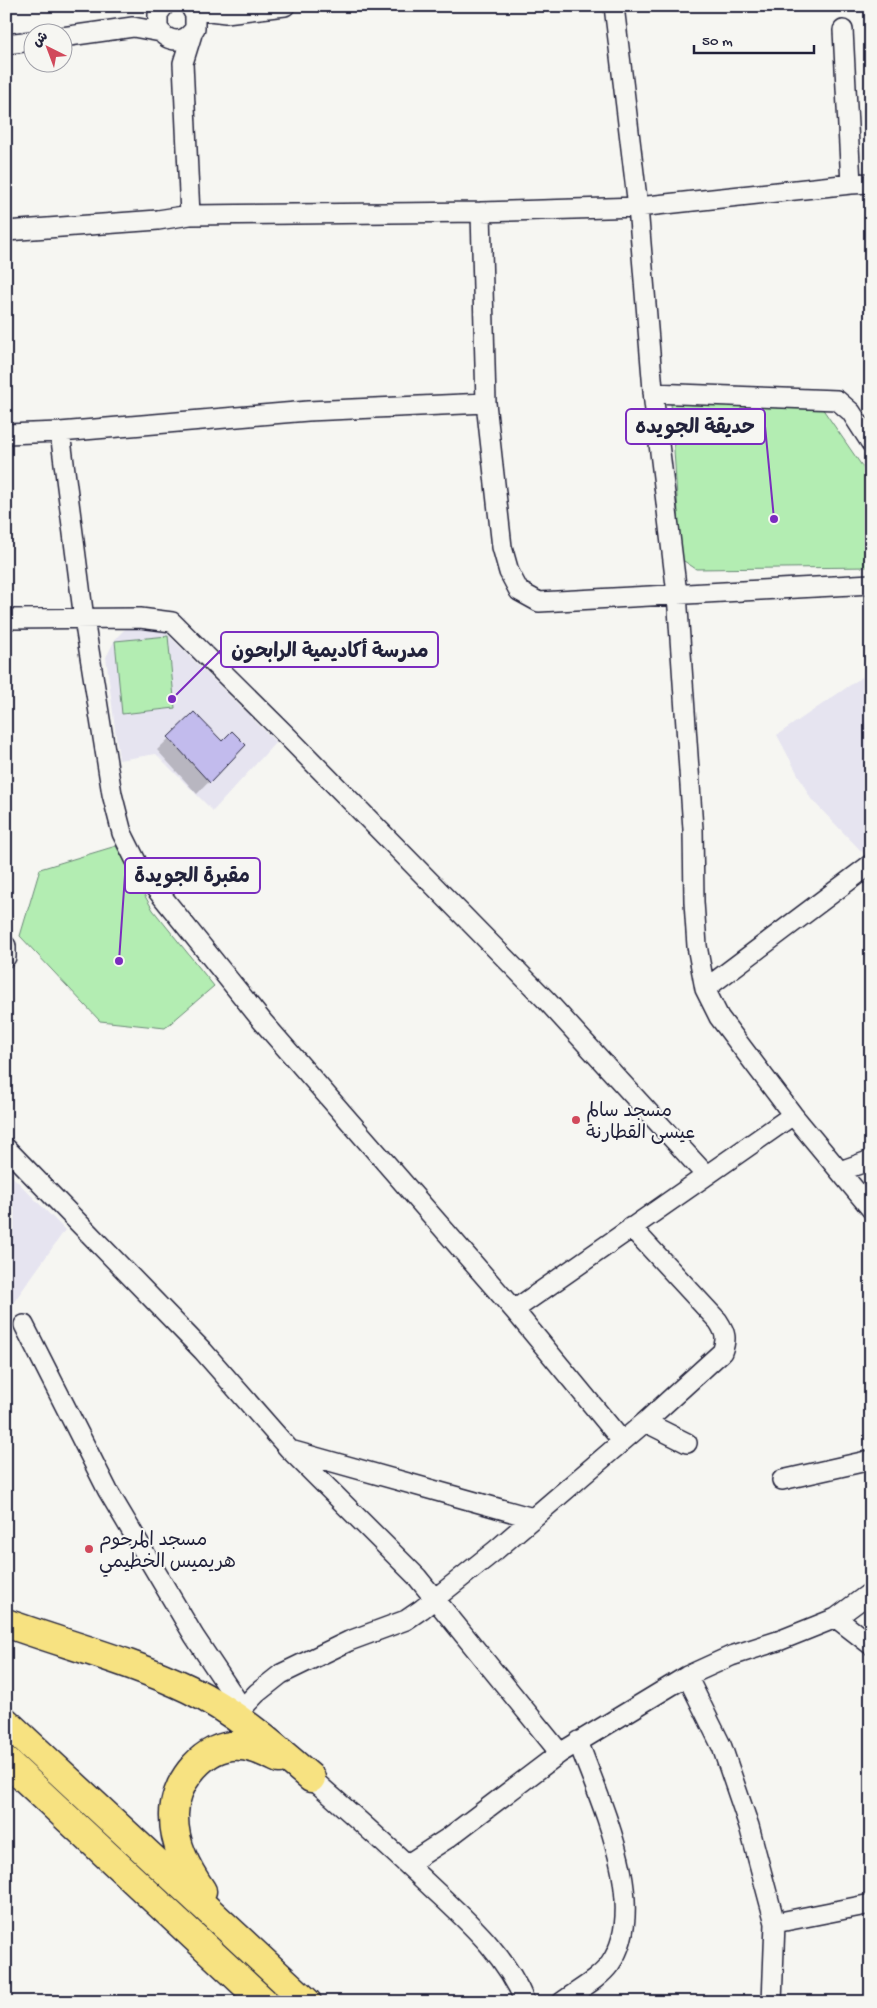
<svg xmlns="http://www.w3.org/2000/svg" width="877" height="2008" font-family="'Gochi Hand','Playpen Sans Arabic',sans-serif">
	<style>
		.built { fill: #e6e4f0 }
		.green { fill: #b3edb2; stroke: #6a8876 }
		.shadow { fill: #0003 }
		.building { fill: #c2bbed; stroke: #22223b }
		.lines { fill: none; stroke-linecap: round; stroke-linejoin: round }
		.minor-casing { stroke: #22223b; stroke-width: 22 }
		.highway-casing { stroke: #22223b; stroke-width: 31 }
		.minor { stroke: #f6f6f2; stroke-width: 19 }
		.highway { stroke: #f7e281; stroke-width: 28 }
		.poi-dot { fill: #d1495b; stroke: #f6f6f2; stroke-width: 2 }
		.labels { text-anchor: middle; stroke-width: 4; stroke-linejoin: round; paint-order: stroke }
		.poi-label { font-size: 19px; fill: #22223b; stroke: #f6f6f2; text-anchor: start }
		.leader { fill: none; stroke: #7b2cbf; stroke-width: 2 }
		.callout-dot { fill: #7b2cbf; stroke: #f6f6f2; stroke-width: 2 }
		.callout { fill: #f6f6f2; stroke: #7b2cbf; stroke-width: 2 }
		.callout-label { font-size: 20px; text-anchor: middle; font-weight: bold; fill: #22223b }
	</style>
	<rect width="100%" height="100%" fill="#f6f6f2"/>
	<filter id="ink" filterUnits="userSpaceOnUse"><feTurbulence type="fractalNoise" baseFrequency=".02" numOctaves="2"/><feDisplacementMap in="SourceGraphic" scale="10" xChannelSelector="R" yChannelSelector="G"/><feConvolveMatrix kernelMatrix="1 2 1 2 8 2 1 2 1" color-interpolation-filters="sRGB"/></filter>
	<g filter="url(#ink)">
		<!-- built -->
		<path class="built" d="M157 624 276 742 213 811 156 754 119 760 106 657 116 638 124 630 134 625Z
			M871 671V856L868 858 811 799 777 735Z
			M6 1170 65 1230 6 1313Z"/>
		<!-- green -->
		<path class="green" d="M671 403 822 408 871 479V567L696 569 681 559Z
			M168 636 175 708 122 714 115 641Z
			M116 846 153 910 214 986 165 1028 100 1021 20 936 40 869Z"/>
		<!-- shadow -->
		<path class="shadow" d="M194 714 222 743 245 745 197 794 157 750Z"/>
		<!-- building -->
		<path class="building" d="M194 712 222 741 232 731 246 745 210 783 168 737Z"/>
		<g class="lines">
			<defs>
				<path id="minor" d="M164 6 158 14V28C168 44 185 44 195 28V15L190 6
					M614 6 638 207 654 402 677 594 693 829 694 902 697 946 705 989 719 1017 793 1115 871 1209
					M192 9 226 13 285 6
					M843 30 851 184
					M62 37 133 27 161 32
					M6 44 32 41
					M481 212 486 403 502 547 509 572 519 591 539 602 871 584
					M190 215 183 63 192 34
					M6 231 158 220 190 215 481 212 638 207 851 184 871 183
					M653 393 837 400 851 412 871 443
					M60 432 84 619 112 794 122 833 140 869 263 1022 514 1310 622 1441
					M6 434 60 432 308 411 486 403
					M6 619 140 618 172 622 288 737 547 1001 705 1174
					M6 946V957
					M705 989 871 864
					M6 1148 203 1351 289 1449 417 1577 560 1753
					M840 1171 871 1160
					M514 1310 793 1115
					M24 1325 108 1491 194 1636 242 1708
					M645 1422 687 1443
					M290 1450 533 1518
					M782 1480 871 1460
					M836 1618 871 1645
					M687 1676 722 1747 749 1826 775 1923 772 2002
					M235 1716 257 1693 281 1674 349 1641 406 1620 422 1609 496 1550 645 1422 722 1352C727 1339 726 1333 718 1321L631 1227
					M311 1778C351 1813 391 1849 429 1885 467 1921 505 1953 525 2002
					M408 1864 448 1838 560 1753 687 1676 731 1656 781 1640 836 1618 871 1592
					M775 1923 871 1904
					M562 2002C578 1990 598 1980 610 1964 651 1906 599 1800 578 1741"/>
				<path id="highway" d="M6 1623C67 1645 131 1661 189 1689 234 1711 273 1745 311 1778
					M6 1722 307 2002
					M6 1761 264 2002
					M202 1891C187 1869 174 1845 174 1817 173 1786 199 1750 231 1746 248 1744 264 1752 279 1759"/>
			</defs>
			<!-- minor casing -->
			<use href="#minor" class="minor-casing"/>
			<!-- highway casing -->
			<use href="#highway" class="highway-casing"/>
			<!-- minor -->
			<use href="#minor" class="minor"/>
			<!-- highway -->
			<use href="#highway" class="highway"/>
		</g>
	</g>
	<!-- markers -->
	<g class="poi-dot">
		<circle cx="576" cy="1120" r="5"/>
		<circle cx="89" cy="1549" r="5"/>
	</g>
	<g class="labels">
		<!-- poi labels -->
		<g class="poi-label">
			<text x="586" y="1116">مسجد سالم<tspan x="586" dy="22">عيسى القطارنة</tspan></text>
			<text x="99" y="1545">مسجد المرحوم<tspan x="99" dy="22">هريميس الخطيمي</tspan></text>
		</g>
	</g>
	<!-- callouts -->
	<path class="leader" d="M774 519L765 426M172 699L221 650M119 961L125 875"/>
	<g class="callout-dot">
		<circle cx="774" cy="519" r="5"/>
		<circle cx="172" cy="699" r="5"/>
		<circle cx="119" cy="961" r="5"/>
	</g>
	<g class="callout">
		<rect x="626" y="409" width="139" height="35" rx="5"/>
		<rect x="221" y="632" width="217" height="35" rx="5"/>
		<rect x="125" y="858" width="135" height="35" rx="5"/>
	</g>
	<g class="callout-label">
		<text x="695" y="433">حديقة الجويده</text>
		<text x="330" y="657">مدرسة أكاديمية الرابحون</text>
		<text x="192" y="882">مقبرة الجويدة</text>
	</g>
	<!-- margin -->
	<rect width="877" height="2008" fill="none" stroke="#f6f6f2" stroke-width="25"/>
	<rect x="12" y="12" width="852" height="1983" fill="none" stroke="#22223b" stroke-width="2" filter="url(#ink)"/>
	<!-- north arrow -->
	<g transform="translate(48 48) rotate(318)"><circle r="24" fill="#f6f6f2" stroke="#a1a1a9"/>
	<path d="M0-4L9 19L0 12L-9 19Z" fill="#d1495b"/>
	<text y="-8" font-size="14" font-weight="bold" text-anchor="middle" fill="#22223b">ش</text>
	</g>
	<!-- scale -->
	<path d="M694 45v8h120v-8" fill="none" stroke="#22223b" stroke-width="2.5"/>
	<text x="702" y="45" font-size="15" fill="#22223b" stroke="#f6f6f2" stroke-width="4" paint-order="stroke">50 m</text>
</svg>
